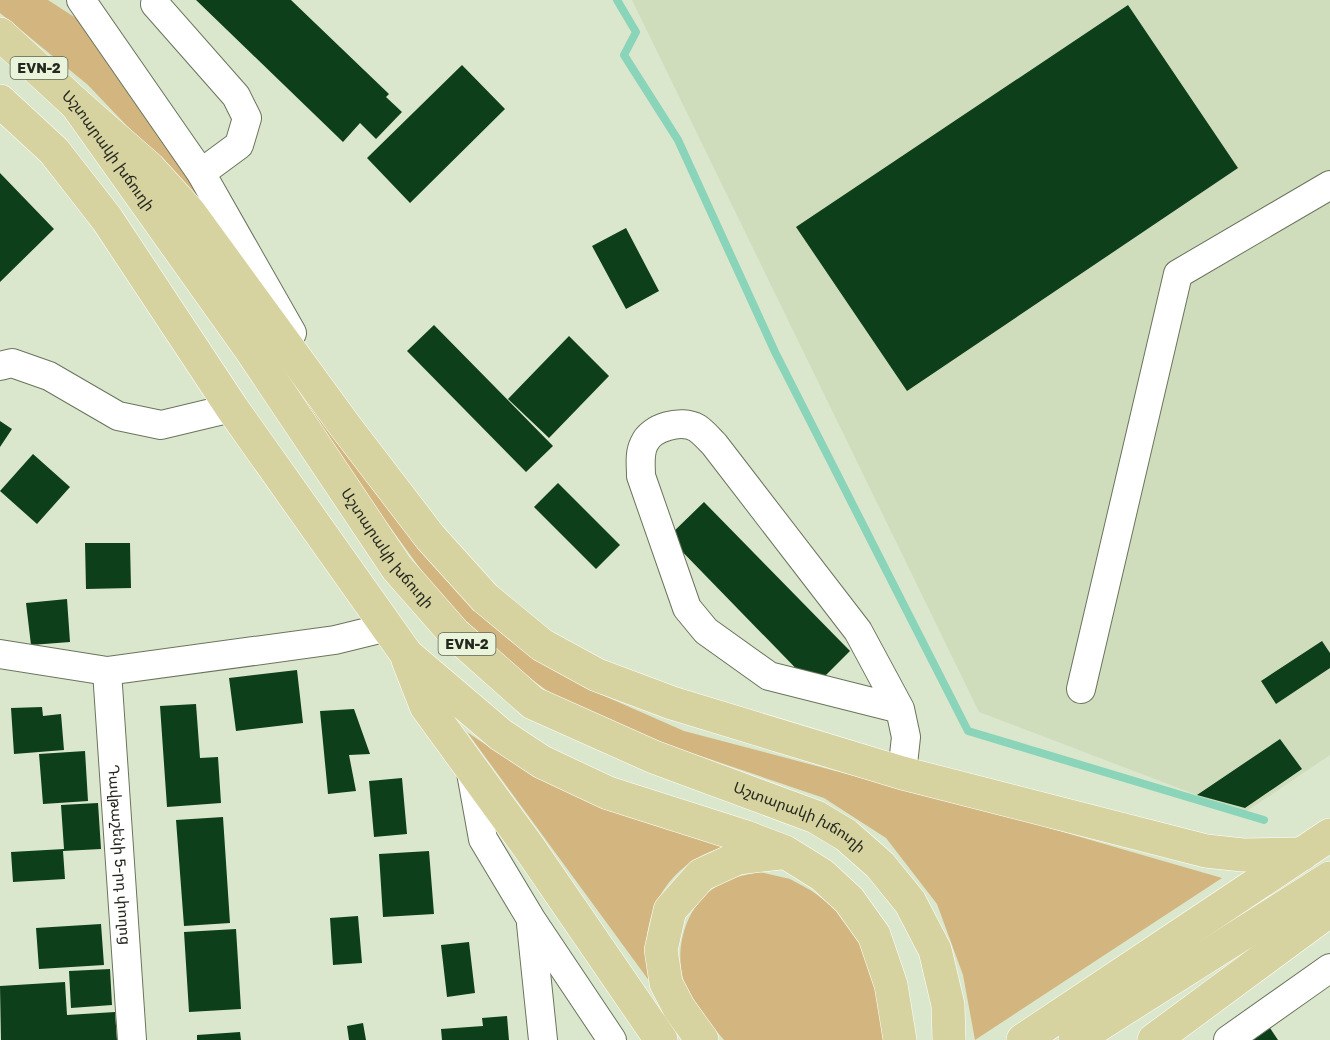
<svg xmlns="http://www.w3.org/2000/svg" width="1330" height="1040" font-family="'Golos Text','Noto Sans Armenian',sans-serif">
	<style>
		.built { fill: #cfddbc }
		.green { fill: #d3b67f }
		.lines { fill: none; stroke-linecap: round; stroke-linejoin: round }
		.stream { stroke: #8ad4b9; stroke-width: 8 }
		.building { fill: #0d401a }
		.minor-casing { stroke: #6a745d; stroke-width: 30 }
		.major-casing { stroke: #fff; stroke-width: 34 }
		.minor { stroke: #fff; stroke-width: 28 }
		.major { stroke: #d7d3a0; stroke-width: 33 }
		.labels { text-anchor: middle; stroke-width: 6; stroke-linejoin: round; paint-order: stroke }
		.shield { fill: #e9f4da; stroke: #5f6557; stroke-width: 1.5 }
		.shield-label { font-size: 14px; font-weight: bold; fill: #24281f }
		.street-label { font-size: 15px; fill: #24281f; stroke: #e9f4da }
	</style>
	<rect width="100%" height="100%" fill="#dbe7cd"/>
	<!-- built -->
	<path class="built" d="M632 0H1330V755L1244 813 979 712Z"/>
	<!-- green -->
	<path class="green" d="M0 0H48L79 20 136 98 261 291 145 145 88 85 0 13Z
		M266 338 518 644 584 687 684 731 1025 821 1222 878 975 1040 963 975 937 904 886 838 824 798 624 730 550 693 487 646 438 593 371 501 336 453Z
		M467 732C516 766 569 797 626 816 659 828 694 836 728 846 678 858 647 898 646 950 646 960 649 971 650 982Z
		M760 872 790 879 812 891 832 906 856 934 881 990 885 1040H724C712 1026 697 1009 688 992 671 957 683 907 717 886 730 877 745 875 760 872Z"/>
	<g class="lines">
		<!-- stream -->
		<path class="stream" d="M617 0 636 32 624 55 678 140 775 352 968 731 1264 820"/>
	</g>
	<!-- building -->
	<path class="building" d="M196 0H291L389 94 386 97 402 112 376 139 360 123 343 142Z
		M1128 5 1238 168 907 391 796 227Z
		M462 65 505 109 410 203 367 158Z
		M0 173 54 229 0 282Z
		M626 228 659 291 626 309 592 246Z
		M434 325 553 446 526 472 407 351Z
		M569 336 609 376 549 438 508 399Z
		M0 421 12 429 0 447Z
		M33 454 70 487 37 524 0 491Z
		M558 483 620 545 596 569 534 507Z
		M704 502 850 651 814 687 668 537Z
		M85 543H130L131 588 86 589Z
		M67 599 70 642 31 645 26 603Z
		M1322 641 1330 653V668L1276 704 1261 681Z
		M297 670 303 723 236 731 229 678Z
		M196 704 200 758 218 757 221 803 167 807 160 706Z
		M42 707 43 716 61 714 64 750 14 754 11 708Z
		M354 709 370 754 349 755 356 791 328 794 320 711Z
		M1280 739 1302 769 1245 808 1197 795Z
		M85 751 88 801 43 804 39 754Z
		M402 778 407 834 374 837 369 781Z
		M98 803 101 849 63 851 65 879 13 882 11 852 64 849 61 805Z
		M223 817 230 923 184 926 176 820Z
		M429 851 434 914 383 917 379 854Z
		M358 916 362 963 333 965 330 918Z
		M101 924 104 965 39 969 36 928Z
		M236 929 241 1009 189 1012 184 932Z
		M469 942 475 993 447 997 441 945Z
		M110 969 112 1005 71 1008 69 971Z
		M65 982 67 1015 115 1012 117 1040H1L0 986Z
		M507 1016 509 1040H442L441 1029 483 1026 482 1018Z
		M363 1023 366 1040H349L347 1026Z
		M1270 1028 1278 1040H1253Z
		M240 1032 241 1040H197V1035Z"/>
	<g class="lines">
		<defs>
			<g id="minor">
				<path d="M81 0 201 173 292 333"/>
				<path d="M155 4 236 96 247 118 239 145 201 173"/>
				<path d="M0 366 12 363 49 376 118 416 161 425 232 408"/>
				<path d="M0 654 107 671 335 640 388 627"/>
				<path id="s1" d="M107 671 132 1040"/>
				<path d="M1081 689 1178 274 1330 185"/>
				<path d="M900 709 769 676 706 631 687 608 641 476C641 465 639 454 644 444 651 427 681 419 697 428 703 432 709 439 714 444L858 631 900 709 906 737 902 773"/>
				<path d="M470 767 483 839 531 919 612 1040"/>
				<path d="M531 924 543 1040"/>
				<path d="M1228 1040 1330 968"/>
			</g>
			<g id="major">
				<path id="s2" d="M0 34 76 104 251 350 397 568 454 633 533 703 654 757 816 817 846 835 880 865 910 902 935 950 948 1005 949 1040"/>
				<path d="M0 101 54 151 107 219 232 408 407 655 501 735 542 762 608 793 746 837 785 852 822 875 849 900 874 935 891 985 900 1040"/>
				<path d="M76 104 149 168 189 212 345 426 430 537 485 598 542 645 597 675 672 703 902 773 1206 851 1243 855 1302 854"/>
				<path d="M408 660 426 706 530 849 661 1040"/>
				<path d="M702 1040 679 1008 666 983 661 950 670 910 701 875 738 858 780 853"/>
				<path d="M1023 1040 1330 835"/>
				<path d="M1075 1040 1330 878"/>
				<path d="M1154 1040 1330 910"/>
			</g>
		</defs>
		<!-- minor casing -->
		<use href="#minor" class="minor-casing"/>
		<!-- major casing -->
		<use href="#major" class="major-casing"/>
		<!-- minor -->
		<use href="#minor" class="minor"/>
		<!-- major -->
		<use href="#major" class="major"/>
	</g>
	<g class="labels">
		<!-- shield labels -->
		<g class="shield">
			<rect x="10.5" y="57" width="57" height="22" rx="4.5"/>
			<rect x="438.5" y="633" width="57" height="22" rx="4.5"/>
		</g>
		<g class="shield-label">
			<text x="39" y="73">EVN-2</text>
			<text x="467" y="649">EVN-2</text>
		</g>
		<!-- street labels -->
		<g class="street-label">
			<text dy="5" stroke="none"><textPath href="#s2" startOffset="160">Աշտարակի խճուղի</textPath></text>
			<text dy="5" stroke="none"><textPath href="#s2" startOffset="646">Աշտարակի խճուղի</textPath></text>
			<text dy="5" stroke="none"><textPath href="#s2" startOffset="1150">Աշտարակի խճուղի</textPath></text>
			<text dy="5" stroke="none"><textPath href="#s1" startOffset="184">Դավթաշենի 5-րդ փողոց</textPath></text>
		</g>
	</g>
</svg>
